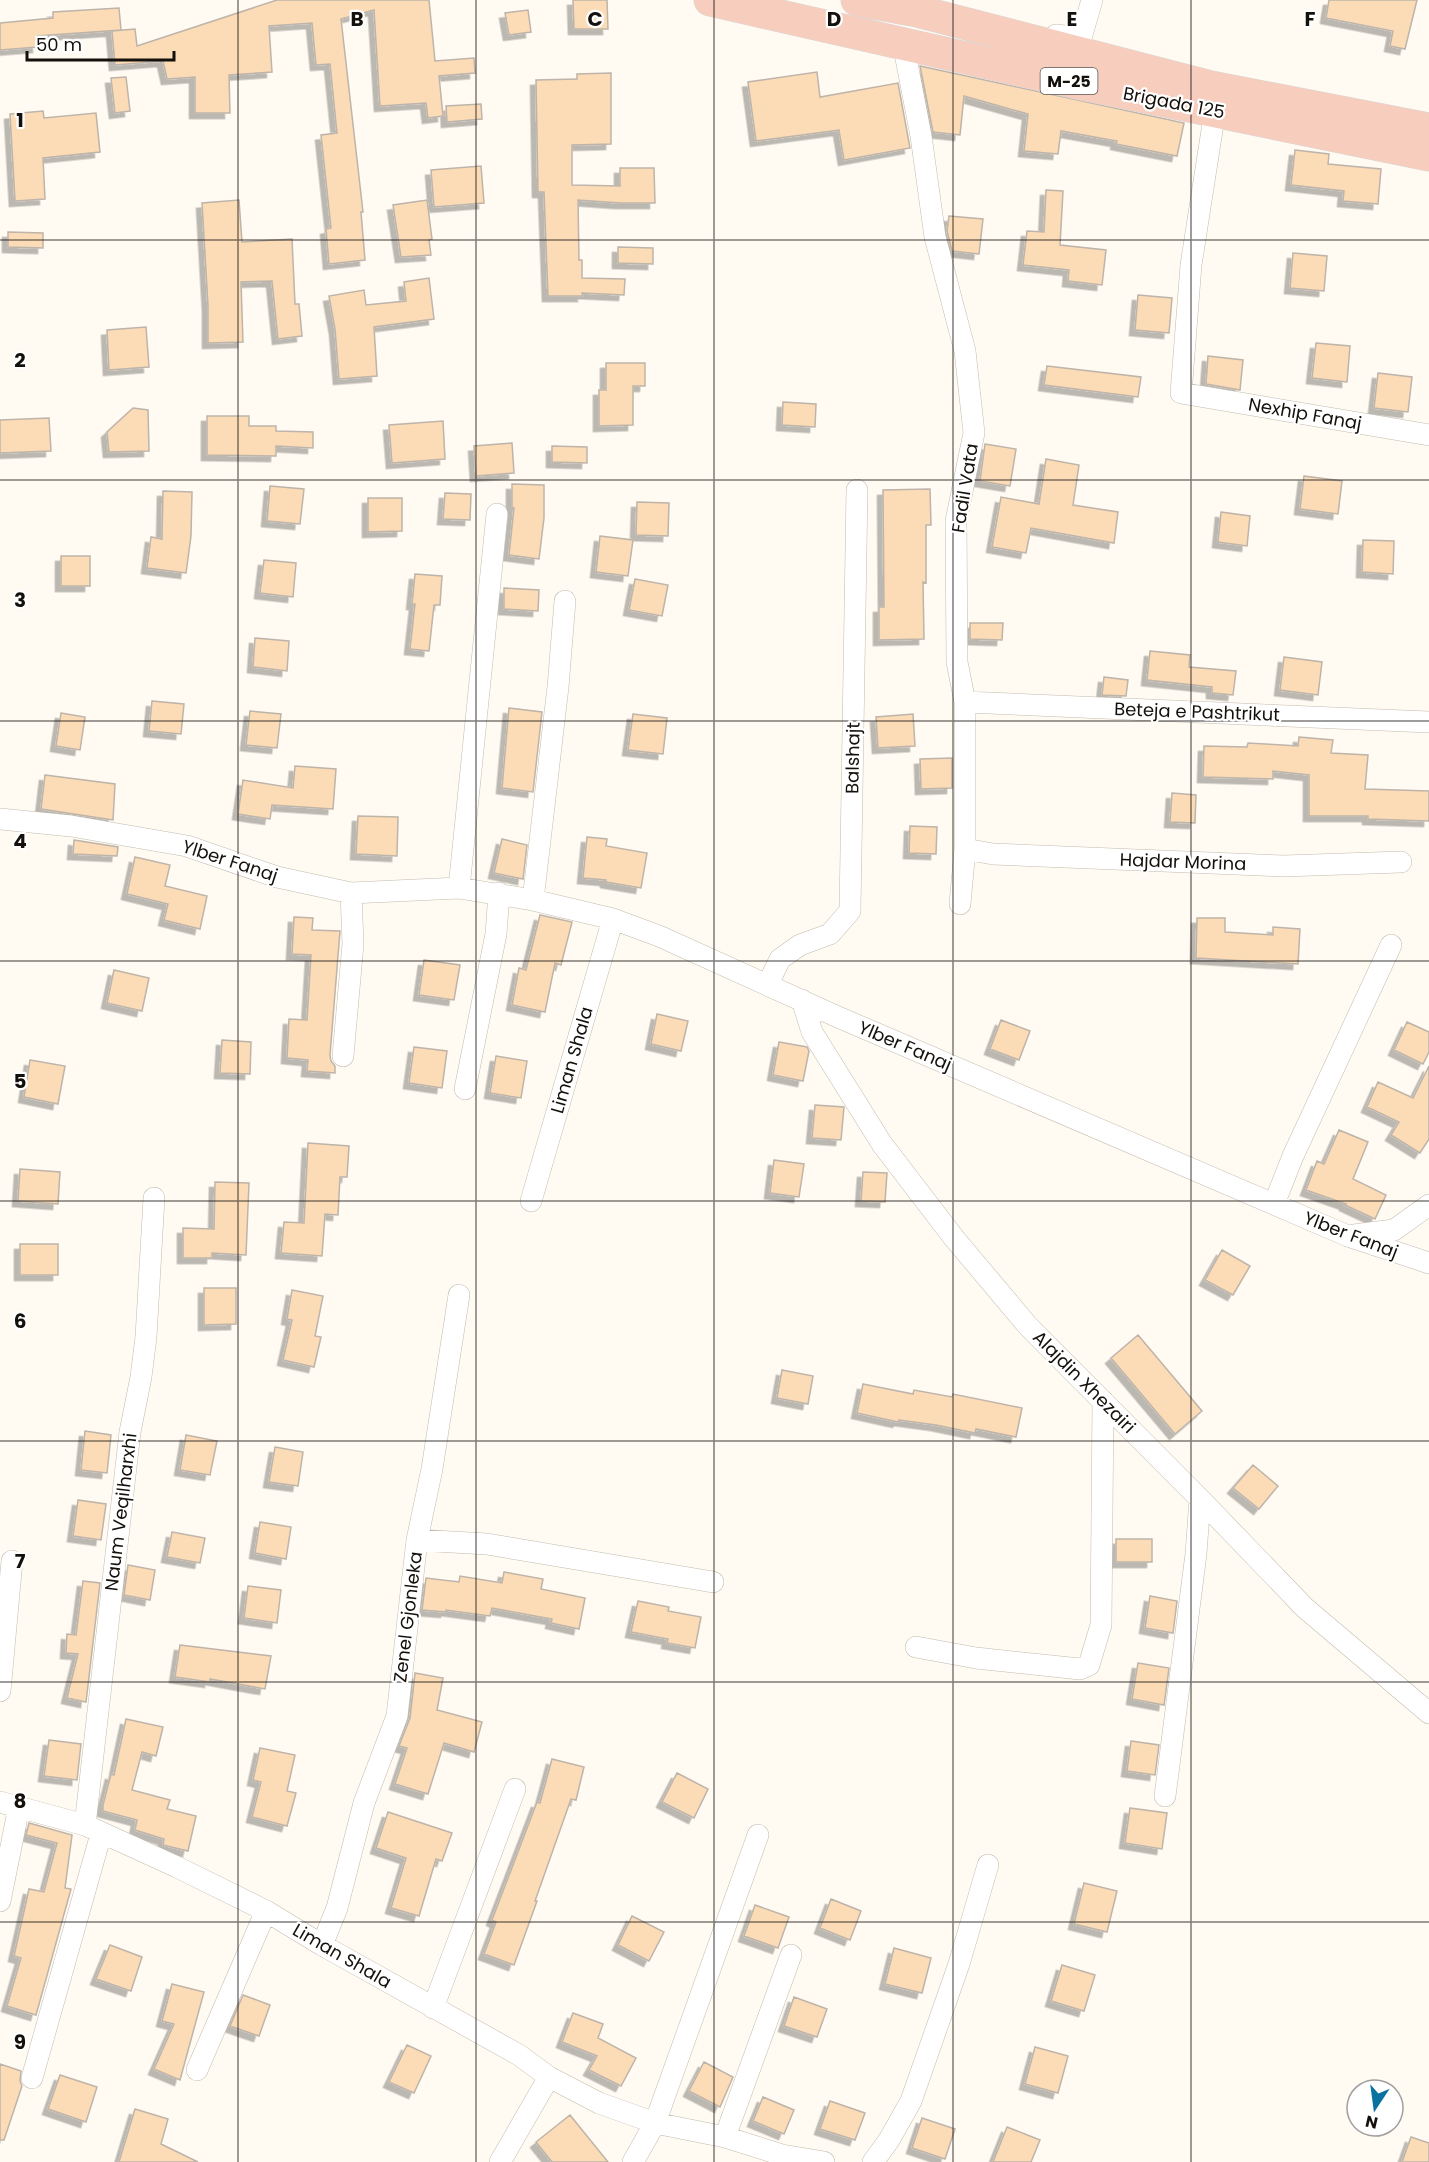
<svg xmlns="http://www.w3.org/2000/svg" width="1429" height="2162" font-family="Poppins,sans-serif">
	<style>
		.building { fill: #fcdcb7; stroke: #beb4a9; stroke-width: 1.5; filter: url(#shadow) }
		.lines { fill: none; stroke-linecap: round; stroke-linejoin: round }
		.street-casing { stroke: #c3bbae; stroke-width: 22 }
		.primary-casing { stroke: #d9d9d8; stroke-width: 33 }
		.street { stroke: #fff; stroke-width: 21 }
		.primary { stroke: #f7cdbe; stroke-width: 32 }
		.grid { fill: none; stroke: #14110c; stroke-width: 1.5; stroke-opacity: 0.55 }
		.labels { text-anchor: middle; stroke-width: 4.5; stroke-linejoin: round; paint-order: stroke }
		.shield { fill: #fff; stroke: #5a5855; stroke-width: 1.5 }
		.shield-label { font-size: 16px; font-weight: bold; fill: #14110c }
		.street-label { font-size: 18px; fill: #14110c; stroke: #fff }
		.grid-label { font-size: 20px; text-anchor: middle; font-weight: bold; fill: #14110c; stroke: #fff; stroke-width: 4.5; stroke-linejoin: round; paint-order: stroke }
	</style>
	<defs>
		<filter id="shadow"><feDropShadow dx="-5.5" dy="5.5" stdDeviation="0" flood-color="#0004"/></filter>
	</defs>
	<rect width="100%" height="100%" fill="#fffaf2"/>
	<!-- building -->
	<path class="building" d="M277 0H429L435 61 474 58 475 73 439 76 443 116 428 118 426 103 380 106 374 10 341 19 363 212H361L365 260 329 264 326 229 331 228 321 135 337 133 330 64 316 65 312 23 269 26 272 72 229 75 230 113H195V77L167 79 163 61 115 65 112 31 135 29 137 46Z
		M573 0H607L608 29H574Z
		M1329 0H1417L1405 49 1390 46 1393 31 1326 18Z
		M119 8 121 30 37 36 38 47 0 50V23L53 18V12Z
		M528 10 531 32 509 35 505 13Z
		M920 66 1184 123 1177 156 1116 144 1117 141 1061 131 1058 154 1024 151 1028 114 964 96 960 135 933 132Z
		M817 72 820 97 898 83 910 148 844 160 839 130 756 141 748 82Z
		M611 73V144L572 145V185L620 186V168H654L655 203H620L578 200 579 260H582V278L625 279 624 295 582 293 583 296H548L544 192H538L536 80 577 79V74Z
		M126 77 130 111 115 113 111 78Z
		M481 104 482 119 447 122 446 106Z
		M43 111 44 118 96 113 100 152 43 158 45 199 15 201 10 114Z
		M1295 150 1329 154 1328 164 1381 169 1378 204 1343 201 1344 191 1291 185Z
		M481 166 484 203 434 207 431 170Z
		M1046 190 1063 191 1060 245 1106 250 1102 285 1068 281 1069 270 1023 265 1027 231 1044 232Z
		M239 200 242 242 292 239 295 304H299L302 336 278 339 272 281 241 282 243 342 208 343V306L202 203Z
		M427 200 432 239 429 240 431 255 401 257 393 205Z
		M949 216 983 219 979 254 952 251 947 231Z
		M8 232 43 233V248L8 247Z
		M618 247 653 248V264L618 263Z
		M1293 253 1327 256 1324 291 1290 288Z
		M429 278 434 319 374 327 377 376 339 379 335 329 329 296 364 290 366 305 406 301 404 282Z
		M1138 295 1172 298 1169 333 1135 330Z
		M146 327 149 367 109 370 107 330Z
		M1316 343 1350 346 1347 382 1312 378Z
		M1208 356 1243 360 1240 390 1206 384Z
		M606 363H645V386H633V425L599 426V390H606Z
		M1047 366 1141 377 1138 397 1044 385Z
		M1378 373 1412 377 1408 412 1374 408Z
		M783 402 816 404 815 427 782 425Z
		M133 408 148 410 149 451 109 452 107 432Z
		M207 416H249V426H276V431L313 432V448L276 446V456L207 455Z
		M49 418 51 451 0 453V420Z
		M443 421 445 459 392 463 389 425Z
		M512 443 514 473 476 476 474 446Z
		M985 444 1016 449 1010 486 980 481Z
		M552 446 587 447V463L552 462Z
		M1046 459 1079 465 1073 505 1118 512 1114 543 1031 528 1026 553 992 547 1001 497 1039 504Z
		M1304 476 1342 481 1338 514 1300 509Z
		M512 484 544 485V518L539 559 509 555 514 508H512Z
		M270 486 304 489 300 524 267 521Z
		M930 489 931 525H926V583L923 582 924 639 879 640V607H884L883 490Z
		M163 491 192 492 191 536 186 573 147 568 151 537 162 539Z
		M445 493 471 494 470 520 443 519Z
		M368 498H402V531L368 532Z
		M637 502 669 503 668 536 636 535Z
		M1221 512 1250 516 1247 546 1218 542Z
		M600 536 633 540 628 576 596 572Z
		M1363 540 1394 541 1393 574 1362 572Z
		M61 556H90V586H61Z
		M264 560 296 563 293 597 260 593Z
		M415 574 442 576 440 605H434L429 651 410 649 415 604H412Z
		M635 579 668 585 662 616 629 610Z
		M504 588 539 590 538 611 504 609Z
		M970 623H1003L1002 640 970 639Z
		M255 638 289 641 287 671 253 667Z
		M1150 651 1190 655 1189 667 1236 671 1233 695 1212 693V687L1147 680Z
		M1284 657 1322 662 1318 695 1280 690Z
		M1104 677 1128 680 1126 696 1102 695Z
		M152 701 184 704 181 734 149 731Z
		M509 708 542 712 533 792 502 788Z
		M250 711 281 714 277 748 246 745Z
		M61 713 85 717 80 750 56 746Z
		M633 714 667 718 663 754 628 750Z
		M913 714 915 746 878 748 876 717Z
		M1299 737 1333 740 1331 753 1368 755 1365 789 1429 791V821L1368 819V816H1309V775L1273 771V779L1203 777 1204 746 1247 747 1248 743 1298 746Z
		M952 758V788L921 789 920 759Z
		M295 766 336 769 333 809 272 805 270 819 238 814 243 780 293 788Z
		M45 775 115 784 113 820 41 809Z
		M1172 793 1196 795 1195 823 1170 822Z
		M358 816 398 817 397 856 356 854Z
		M910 826 937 827 936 854 909 853Z
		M587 837 607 839 606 846 647 853 641 888 606 882V880L583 878Z
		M502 839 527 845 523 879 494 873Z
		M74 840 118 847 117 856 73 854Z
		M135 857 170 865 165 886 207 896 200 929 164 920 168 904 127 894Z
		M540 915 572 922 561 965 555 963 545 1012 512 1005 519 968 526 970Z
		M294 917 313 918 312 930 340 931 330 1055 331 1061 335 1066V1073L307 1071 308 1060 287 1058 289 1019 307 1020 311 955 292 954Z
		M1197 918H1225V932L1273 935V927L1300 929 1298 964 1196 958Z
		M424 960 460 965 454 1000 419 995Z
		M114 970 149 978 142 1011 107 1003Z
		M657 1014 688 1021 681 1051 651 1044Z
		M1001 1020 1030 1031 1019 1060 990 1049Z
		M1407 1022 1429 1032V1052L1423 1064 1394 1050Z
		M222 1040 251 1042 250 1074 220 1073Z
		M779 1042 807 1047 809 1051 803 1081 773 1075Z
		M414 1047 447 1051 442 1088 409 1083Z
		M496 1056 527 1061 521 1098 490 1093Z
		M30 1060 65 1066 58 1104 24 1097Z
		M1429 1066V1139L1420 1153 1391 1135 1399 1122 1367 1107 1378 1082 1413 1098Z
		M815 1105 844 1107 841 1140 812 1138Z
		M1339 1130 1368 1142 1353 1179 1386 1195 1375 1219 1345 1205 1346 1204 1306 1190 1317 1161 1324 1164Z
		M308 1143 349 1146 347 1177H340L338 1215 325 1214 322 1256 281 1253 284 1222 304 1223Z
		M774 1160 804 1164 799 1197 770 1193Z
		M20 1169 60 1172 58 1204 18 1201Z
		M863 1172 887 1173 885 1202 861 1201Z
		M215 1182 249 1183 246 1255 212 1253V1258H183V1228L214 1229Z
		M20 1244H58V1275H20Z
		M1222 1250 1250 1266 1233 1295 1205 1280Z
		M204 1288H236V1324L204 1325Z
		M292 1290 323 1296 315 1336 321 1337 314 1367 283 1360 292 1320 287 1319Z
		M1138 1335 1202 1411 1175 1434 1111 1358Z
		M782 1370 813 1376 808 1404 777 1398Z
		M863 1384 913 1394 914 1390 952 1397 953 1394 1022 1408 1016 1437 976 1429 975 1433 936 1425 899 1420 898 1422 857 1413Z
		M85 1431 111 1435 107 1473 81 1470Z
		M186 1435 217 1441 210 1475 180 1470Z
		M275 1447 303 1452 298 1486 269 1482Z
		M1253 1465 1278 1486 1259 1509 1233 1488Z
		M78 1500 106 1504 101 1540 73 1536Z
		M260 1522 291 1527 286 1559 255 1553Z
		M172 1532 205 1538 200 1563 167 1557Z
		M1116 1539H1152V1562H1116Z
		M128 1565 155 1570 150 1600 124 1595Z
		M504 1572 543 1579 541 1589 585 1598 579 1629 551 1623 552 1619 492 1608 490 1616 446 1610V1612L422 1610 426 1578 459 1582 460 1576 502 1583Z
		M83 1581 100 1583 86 1702 67 1698 78 1654 66 1653 67 1634 76 1635Z
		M248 1586 281 1590 277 1623 244 1618Z
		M1150 1596 1177 1601 1173 1633 1145 1628Z
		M638 1601 669 1607 668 1611 701 1617 695 1648 667 1643 668 1639 631 1632Z
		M180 1645 271 1656 265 1689 210 1679V1682L175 1677Z
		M1138 1663 1169 1668 1164 1705 1132 1699Z
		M415 1673 443 1678 437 1710 482 1722 474 1752 444 1743 428 1794 395 1784 407 1748 399 1746 410 1718Z
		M126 1719 163 1727 156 1756 142 1752 132 1790 170 1800 167 1809 196 1816 188 1851 163 1845 164 1839 135 1830 137 1820 103 1811V1805L111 1774 114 1775Z
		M49 1740 81 1744 77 1780 44 1776Z
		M1131 1741 1159 1745 1155 1775 1127 1771Z
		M260 1748 295 1755 287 1791 296 1793 287 1826 252 1817 261 1782 253 1780Z
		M552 1759 584 1767 576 1800 571 1799 535 1901H537L514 1965 484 1954 496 1922 492 1920 537 1802 540 1803Z
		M677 1773 708 1789 694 1818 662 1802Z
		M1130 1808 1167 1813 1162 1849 1125 1843Z
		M388 1812 452 1833 442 1861 436 1859 419 1916 391 1908 406 1858 376 1848Z
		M29 1823 72 1835 65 1888 71 1889 36 2015 7 2006 21 1958 14 1956 29 1889 44 1892 57 1843 26 1835Z
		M1084 1883 1117 1891 1107 1932 1074 1924Z
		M831 1899 861 1911 850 1940 820 1928Z
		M755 1905 789 1917 778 1948 744 1936Z
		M632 1916 664 1932 649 1961 618 1945Z
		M110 1945 142 1957 131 1991 96 1979Z
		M894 1948 931 1958 922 1993 885 1984Z
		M1062 1965 1095 1975 1084 2011 1051 2001Z
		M172 1984 204 1992 180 2080 154 2069 174 2024 162 2021Z
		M243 1995 270 2005 259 2036 230 2026Z
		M794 1997 827 2009 817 2037 784 2026Z
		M573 2013 603 2024 598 2038 636 2058 621 2086 589 2070 597 2056 562 2042Z
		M407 2045 431 2056 414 2093 389 2082Z
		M1035 2047 1068 2056 1058 2093 1025 2084Z
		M704 2062 733 2077 720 2107 689 2091Z
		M0 2064 21 2071 20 2081 22 2086 4 2140H0Z
		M60 2075 97 2087 86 2122 48 2109Z
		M763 2097 794 2110 784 2134 753 2121Z
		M830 2101 865 2113 855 2140 820 2129Z
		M135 2109 168 2119 161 2144 198 2162H119Z
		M570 2115 608 2162H552L536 2142Z
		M922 2118 955 2129 945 2159 912 2148Z
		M1007 2127 1040 2140 1031 2162H993Z
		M1411 2137 1429 2143V2162H1402Z"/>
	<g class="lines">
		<defs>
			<path id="street" d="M1056 35 1081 38 1092 0
				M903 43 921 136 935 237 965 351 974 433 956 521 957 662 965 702V849L960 904
				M1215 111 1191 265 1181 393 1429 435
				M965 702 1429 722
				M0 819 71 826 187 846 277 877 351 893 459 888 533 900 613 919 659 936 838 1017 1348 1236 1429 1263
				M965 849 993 854 1284 866 1401 862
				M459 888 497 514
				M533 900 558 687 565 601
				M768 984 780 959 800 945 830 934 850 911 857 490
				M802 1000 812 1032 882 1144 954 1238 1028 1326 1200 1499 1305 1608 1429 1713
				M343 1056 353 944 351 893
				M465 1089 496 934 499 893
				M531 1201 613 919
				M1274 1204 1293 1156 1391 945
				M1354 1235 1394 1230 1429 1205
				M417 1540 432 1469 459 1295
				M916 1647 976 1658 1080 1669 1089 1665 1101 1625 1103 1401
				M0 1691 12 1561
				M1165 1796 1196 1554 1200 1499
				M0 1802 85 1825 177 1867 266 1911 322 1945 519 2055 549 2077 599 2103 655 2123 725 2137 782 2155 824 2162
				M85 1825 130 1432 141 1377 146 1337 154 1198
				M0 1901 19 1807
				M322 1945 337 1908 364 1803 397 1716 417 1540 487 1544 713 1582
				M433 2008 515 1789
				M197 2070 266 1911
				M32 2078 101 1834
				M725 2137 791 1955
				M500 2162 549 2077
				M633 2162 655 2123 758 1835
				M873 2162 889 2140 911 2101 959 1964 988 1865"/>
			<path id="primary" d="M710 0 1081 84 1429 155
				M857 0 917 11 1211 87 1429 129"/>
		</defs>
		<!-- street casing -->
		<use href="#street" class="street-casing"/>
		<!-- primary casing -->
		<use href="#primary" class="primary-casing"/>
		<!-- street -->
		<use href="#street" class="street"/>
		<!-- primary -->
		<use href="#primary" class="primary"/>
	</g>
	<!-- grid -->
	<path class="grid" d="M238 0V2162M476 0V2162M714 0V2162M953 0V2162M1191 0V2162M0 240H1429M0 480H1429M0 721H1429M0 961H1429M0 1201H1429M0 1441H1429M0 1682H1429M0 1922H1429"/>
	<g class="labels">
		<!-- shield labels -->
		<rect class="shield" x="1040.5" y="68" width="57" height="26" rx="4.5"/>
		<g class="shield-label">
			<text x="1069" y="87">M-25</text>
		</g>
		<!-- street labels -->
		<g class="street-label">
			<text transform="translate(1174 103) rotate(11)" y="6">Brigada 125</text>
			<text transform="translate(1305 414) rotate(10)" y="6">Nexhip Fanaj</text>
			<text transform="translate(965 488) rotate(-81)" y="6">Fadil Vata</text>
			<text transform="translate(1197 712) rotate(2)" y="6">Beteja e Pashtrikut</text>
			<text transform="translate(853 758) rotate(-89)" y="6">Balshajt</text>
			<text transform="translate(230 861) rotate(18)" y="6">Ylber Fanaj</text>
			<text transform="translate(1183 862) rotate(2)" y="6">Hajdar Morina</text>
			<text transform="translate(905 1046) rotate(23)" y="6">Ylber Fanaj</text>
			<text transform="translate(572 1060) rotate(-74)" y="6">Liman Shala</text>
			<text transform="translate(1351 1235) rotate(21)" y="6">Ylber Fanaj</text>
			<text transform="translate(1084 1382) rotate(45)" y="6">Alajdin Xhezairi</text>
			<text transform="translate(121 1512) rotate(-83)" y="6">Naum Veqilharxhi</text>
			<text transform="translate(408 1617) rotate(-83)" y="6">Zenel Gjonleka</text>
			<text transform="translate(342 1956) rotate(30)" y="6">Liman Shala</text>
		</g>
	</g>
	<g class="grid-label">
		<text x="357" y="26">B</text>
		<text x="595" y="26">C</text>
		<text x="834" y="26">D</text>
		<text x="1072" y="26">E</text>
		<text x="1310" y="26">F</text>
		<text x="20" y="127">1</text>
		<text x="20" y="367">2</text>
		<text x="20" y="607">3</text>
		<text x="20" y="848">4</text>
		<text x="20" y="1088">5</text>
		<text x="20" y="1328">6</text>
		<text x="20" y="1568">7</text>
		<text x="20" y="1808">8</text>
		<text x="20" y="2049">9</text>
	</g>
	<!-- north arrow -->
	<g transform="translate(1375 2108) rotate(193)"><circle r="28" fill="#ffffff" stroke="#a1a09e" stroke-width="1.5"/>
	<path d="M0-4.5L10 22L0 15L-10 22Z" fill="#0b719e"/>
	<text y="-9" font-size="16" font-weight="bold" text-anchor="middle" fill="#14110c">N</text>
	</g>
	<!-- scale -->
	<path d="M27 51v9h147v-9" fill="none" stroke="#14110c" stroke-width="3"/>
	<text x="36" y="51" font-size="18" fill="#14110c" stroke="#ffffff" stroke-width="4.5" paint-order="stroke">50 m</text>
</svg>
